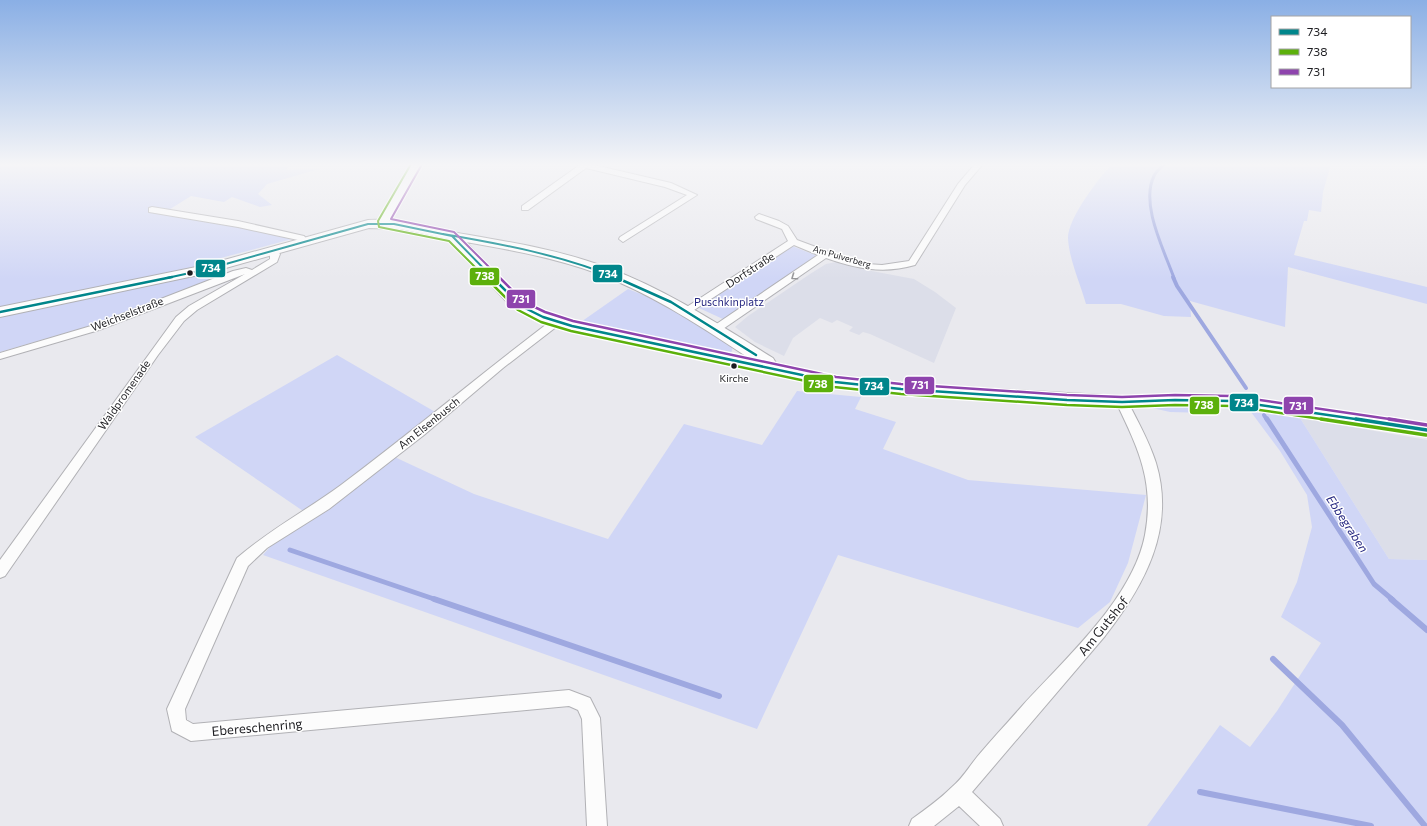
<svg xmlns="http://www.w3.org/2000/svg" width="1427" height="826" font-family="Commissioner,sans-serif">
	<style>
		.built { fill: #dcdee9 }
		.green { fill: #d0d6f6 }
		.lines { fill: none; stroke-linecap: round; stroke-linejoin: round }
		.stream-far3 { stroke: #9ea8e0; stroke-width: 3 }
		.stream-far2 { stroke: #9ea8e0; stroke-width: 4 }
		.stream-far1 { stroke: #9ea8e0; stroke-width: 5 }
		.stream { stroke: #9ea8e0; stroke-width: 6 }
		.minor-casing { stroke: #b1b1b5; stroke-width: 2 }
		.tertiary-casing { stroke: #b1b1b5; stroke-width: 2 }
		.secondary-casing { stroke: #b1b1b5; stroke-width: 2 }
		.minor { fill: #fcfcfc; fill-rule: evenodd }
		.tertiary { fill: #fcfcfc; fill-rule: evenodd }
		.secondary { fill: #fcfcfc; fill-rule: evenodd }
		.bus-1-far2-casing { stroke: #fff; stroke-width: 4 }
		.bus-1-far1-casing { stroke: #fff; stroke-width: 5 }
		.bus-1-casing { stroke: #fff; stroke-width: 6 }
		.bus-2-far2-casing { stroke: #fff; stroke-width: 4 }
		.bus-2-far1-casing { stroke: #fff; stroke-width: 5 }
		.bus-2-casing { stroke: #fff; stroke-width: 6 }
		.bus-3-far2-casing { stroke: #fff; stroke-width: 4 }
		.bus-3-far1-casing { stroke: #fff; stroke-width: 5 }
		.bus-3-casing { stroke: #fff; stroke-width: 6 }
		.bus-1-far2 { stroke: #00868b; stroke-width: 2 }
		.bus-1-far1 { stroke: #00868b; stroke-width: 2.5 }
		.bus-1 { stroke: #00868b; stroke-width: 3.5 }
		.bus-2-far2 { stroke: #5cb00b; stroke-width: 2 }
		.bus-2-far1 { stroke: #5cb00b; stroke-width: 2.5 }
		.bus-2 { stroke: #5cb00b; stroke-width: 3.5 }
		.bus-3-far2 { stroke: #8e44ad; stroke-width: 2 }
		.bus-3-far1 { stroke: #8e44ad; stroke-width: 2.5 }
		.bus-3 { stroke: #8e44ad; stroke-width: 3.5 }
		.oneway { stroke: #979799 }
		.bus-dot { fill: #1c1c20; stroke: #fff; stroke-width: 1.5 }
		.labels { text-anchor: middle; stroke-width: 3; stroke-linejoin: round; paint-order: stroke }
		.far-street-label { font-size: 9px; fill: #1c1c20; stroke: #fff }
		.bus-label { font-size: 10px; fill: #1c1c20; stroke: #fff }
		.street-label { font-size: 11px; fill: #1c1c20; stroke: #fff }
		.park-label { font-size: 11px; fill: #272881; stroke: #fff }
		.water-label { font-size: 12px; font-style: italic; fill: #262881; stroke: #fff }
		.near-street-label { font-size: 13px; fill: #1c1c20; stroke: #fff }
		.line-badge { stroke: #fff; stroke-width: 1.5 }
		.badge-label { font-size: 11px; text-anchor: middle; font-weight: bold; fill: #fff }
	</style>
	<rect width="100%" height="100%" fill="#e9e9ee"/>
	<!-- built -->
	<path class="built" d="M836 262 861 269 914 279 935 292 956 308 934 363 870 334 863 332 859 335 849 331 853 327 837 320 832 323 820 318 793 338 784 356 755 342 735 327 748 316 810 274 826 264Z
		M1300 418 1427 440V560L1389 559Z"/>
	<!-- green -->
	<path class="green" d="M0 164H291L286 170 319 169 267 184 258 194 272 205 260 207 232 197 224 202 191 196 167 211 296 236 292 239 206 262 209 280 96 324 0 352Z
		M1112 164H1331L1323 192 1321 212 1309 210 1307 221H1304L1294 255 1427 287V304L1288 267 1285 327 1190 301 1191 317 1164 316 1121 304H1086C1080 283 1069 259 1068 238 1068 218 1099 178 1112 164Z
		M792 246 815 255 816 258 725 320 699 308Z
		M628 289 676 308 733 347 731 353 719 355 578 324Z
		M337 355 437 413 386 453 474 494 608 539 684 424 762 445 797 391 861 397 855 409 896 422 883 449 968 480 1146 495 1128 563 1110 602 1078 628 838 555 757 729 263 555 285 529 306 513 195 437Z
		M1182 405 1217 406 1208 413 1170 412 1148 407Z
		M1251 412 1300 418 1389 559 1427 560V826H1147L1220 725 1250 747 1277 711 1321 643 1281 617 1297 582 1312 527 1307 495 1280 451Z"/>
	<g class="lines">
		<!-- stream-far3 -->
		<path class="stream-far3" d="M1164 164C1161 168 1156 171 1154 176 1140 204 1164 250 1174 278"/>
		<!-- stream-far2 -->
		<path class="stream-far2" d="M1173 277 1177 286 1246 388
			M1264 415 1267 420"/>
		<!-- stream-far1 -->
		<path class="stream-far1" d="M1267 419 1374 584 1393 600
			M290 550 437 600"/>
		<!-- stream -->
		<path class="stream" d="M434 599 719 696
			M1391 599 1427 630
			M1273 659 1342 725 1425 826
			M1200 792 1371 826"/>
		<defs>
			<path id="minor" d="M581 164H590L671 183 697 195 623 242 619 239 620 237 687 195 665 187 586 168 528 210H522V206Z
				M975 164H983L965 185 915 265C884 274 857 269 826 258L720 331H712L711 329 712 327 818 255 794 245 691 312H683L682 310 788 241 782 229 756 219 755 217 759 214 779 221 788 226 797 240 840 256 867 264 882 265 909 261 958 184Z
				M152 207 238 221 304 236 309 242 304 245 298 240 238 227 149 212V208Z
				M273 248 276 249 280 254 277 262 197 310 184 321 158 355 5 576 0 578V560L176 317 189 306 245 274 99 330 0 359V353L91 326 233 271 246 268 252 270 270 259V254L268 251Z
				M556 319 560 320 561 322 560 324 503 368 424 435 329 509 267 548 248 566 185 709 186 720 193 724 569 690 590 698 600 718 607 826H587L582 719 578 710 569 706 191 741 172 731 167 709 237 558C269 530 307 510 341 485 413 431 481 374 552 320Z
				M1122 398 1128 402C1138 422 1149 441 1156 463 1176 529 1144 586 1105 636L972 792 1000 819 1003 826H980L959 806 934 826H909L912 819C926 809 940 799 952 787 962 779 969 767 977 757 992 739 1008 722 1023 705 1066 658 1133 598 1145 535 1155 482 1138 448 1116 402Z"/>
			<path id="tertiary" d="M412 164H422L387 225H379L377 223Z"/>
			<path id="secondary" d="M368 220C397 218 424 227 452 232 504 241 558 249 608 268 667 290 720 325 773 358L776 363 835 377 901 384 1122 396 1175 394 1232 395 1427 424V436L1232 407 1175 406 1122 408 901 394 835 387 771 372 757 371 572 331 540 322 521 313 506 301 448 239 400 229 369 228 208 273 0 317V307L206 265ZM466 242C511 250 556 258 599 274 654 295 703 328 752 360L572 321C521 309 499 278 466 242Z"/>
		</defs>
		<!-- minor casing -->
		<use href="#minor" class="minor-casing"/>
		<!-- tertiary casing -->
		<use href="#tertiary" class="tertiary-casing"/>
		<!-- secondary casing -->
		<use href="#secondary" class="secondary-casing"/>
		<!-- minor -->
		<use href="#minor" class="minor"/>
		<!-- tertiary -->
		<use href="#tertiary" class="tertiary"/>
		<!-- secondary -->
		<use href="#secondary" class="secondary"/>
		<defs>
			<path id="bus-1-far2" d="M443 234C502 244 561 255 617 278
				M167 278 208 269 368 224H394L452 236 493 278"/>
			<path id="bus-1-far1" d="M492 277 521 306 543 317 572 326 835 382 901 389 1067 400 1122 402 1175 400 1232 401 1362 420
				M615 277 671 302 756 355
				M0 312 172 277"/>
			<path id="bus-1" d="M1356 419 1427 430"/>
			<path id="bus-2-far2" d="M411 164 378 221 379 227 449 241 486 278"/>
			<path id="bus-2-far1" d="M485 277 518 310 541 322 571 331 834 387 901 394 1067 405 1122 407 1175 405 1232 406 1328 420"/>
			<path id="bus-2" d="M1321 419 1426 435"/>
			<path id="bus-3-far2" d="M421 166 391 219 454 232 500 278"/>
			<path id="bus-3-far1" d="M499 277 524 302 545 312 573 321 836 377 901 384 1067 395 1122 397 1175 395 1232 396 1396 420"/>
			<path id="bus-3" d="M1389 419 1427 425"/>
		</defs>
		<!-- bus-1-far2 casing -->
		<use href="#bus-1-far2" class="bus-1-far2-casing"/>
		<!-- bus-1-far1 casing -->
		<use href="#bus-1-far1" class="bus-1-far1-casing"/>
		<!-- bus-1 casing -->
		<use href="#bus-1" class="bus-1-casing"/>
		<!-- bus-2-far2 casing -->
		<use href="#bus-2-far2" class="bus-2-far2-casing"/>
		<!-- bus-2-far1 casing -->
		<use href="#bus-2-far1" class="bus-2-far1-casing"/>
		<!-- bus-2 casing -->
		<use href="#bus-2" class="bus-2-casing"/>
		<!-- bus-3-far2 casing -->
		<use href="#bus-3-far2" class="bus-3-far2-casing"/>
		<!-- bus-3-far1 casing -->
		<use href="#bus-3-far1" class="bus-3-far1-casing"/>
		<!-- bus-3 casing -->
		<use href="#bus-3" class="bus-3-casing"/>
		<!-- bus-1-far2 -->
		<use href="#bus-1-far2" class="bus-1-far2"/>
		<!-- bus-1-far1 -->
		<use href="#bus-1-far1" class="bus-1-far1"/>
		<!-- bus-1 -->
		<use href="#bus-1" class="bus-1"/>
		<!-- bus-2-far2 -->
		<use href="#bus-2-far2" class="bus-2-far2"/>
		<!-- bus-2-far1 -->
		<use href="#bus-2-far1" class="bus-2-far1"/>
		<!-- bus-2 -->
		<use href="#bus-2" class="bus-2"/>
		<!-- bus-3-far2 -->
		<use href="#bus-3-far2" class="bus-3-far2"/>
		<!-- bus-3-far1 -->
		<use href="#bus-3-far1" class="bus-3-far1"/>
		<!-- bus-3 -->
		<use href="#bus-3" class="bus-3"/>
	</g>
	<!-- one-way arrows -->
	<defs><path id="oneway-chevron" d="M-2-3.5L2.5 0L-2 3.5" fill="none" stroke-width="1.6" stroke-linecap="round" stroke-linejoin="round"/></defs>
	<use class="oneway" href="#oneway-chevron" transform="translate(794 277) rotate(145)"/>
	<!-- sky -->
	<linearGradient id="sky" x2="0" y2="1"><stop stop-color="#8aafe5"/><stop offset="0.59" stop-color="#f5f5f7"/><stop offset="1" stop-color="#f5f5f7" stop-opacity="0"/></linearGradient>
	<rect width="1427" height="279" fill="url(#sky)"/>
	<!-- markers -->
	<g class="bus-dot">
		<circle cx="190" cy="273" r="3.5"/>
		<circle cx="734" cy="366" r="3.5"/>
	</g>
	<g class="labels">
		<!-- far-street labels -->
		<g class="far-street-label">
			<text transform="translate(842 257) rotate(16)" y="3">Am Pulverberg</text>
		</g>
		<!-- bus labels -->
		<g class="bus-label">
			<text x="734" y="382">Kirche</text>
		</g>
		<!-- street labels -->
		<g class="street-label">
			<text transform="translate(750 270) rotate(-33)" y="4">Dorfstraße</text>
			<text transform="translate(127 314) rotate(-21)" y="4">Weichselstraße</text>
			<text transform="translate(124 395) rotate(-55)" y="4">Waldpromenade</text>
			<text transform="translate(429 423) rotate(-39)" y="4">Am Elsenbusch</text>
		</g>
		<!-- park labels -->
		<g class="park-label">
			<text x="729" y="306">Puschkinplatz</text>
		</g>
		<!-- water labels -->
		<g class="water-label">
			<text transform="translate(1347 524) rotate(57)" y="4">Ebbegraben</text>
		</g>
		<!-- near-street labels -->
		<g class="near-street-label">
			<text transform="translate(1103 626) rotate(-51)" y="5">Am Gutshof</text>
			<text transform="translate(257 727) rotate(-5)" y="5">Ebereschenring</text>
		</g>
	</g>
	<g class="line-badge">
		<rect x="195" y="259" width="31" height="19" rx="4" fill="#00868b"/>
		<rect x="592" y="264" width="31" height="19" rx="4" fill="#00868b"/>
		<rect x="469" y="267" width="31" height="19" rx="4" fill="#5cb00b"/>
		<rect x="506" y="289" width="30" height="20" rx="4" fill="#8e44ad"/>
		<rect x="803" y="374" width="31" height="19" rx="4" fill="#5cb00b"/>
		<rect x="904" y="376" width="31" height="19" rx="4" fill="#8e44ad"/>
		<rect x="859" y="377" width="31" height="19" rx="4" fill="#00868b"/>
		<rect x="1229" y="393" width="30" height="19" rx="4" fill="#00868b"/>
		<rect x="1189" y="396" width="31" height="19" rx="4" fill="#5cb00b"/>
		<rect x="1283" y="396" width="31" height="19" rx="4" fill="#8e44ad"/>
	</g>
	<g class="badge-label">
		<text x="211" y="272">734</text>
		<text x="608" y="278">734</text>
		<text x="485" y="280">738</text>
		<text x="521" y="303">731</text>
		<text x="818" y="388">738</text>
		<text x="920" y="389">731</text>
		<text x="874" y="390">734</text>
		<text x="1244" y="407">734</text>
		<text x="1204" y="409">738</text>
		<text x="1298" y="410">731</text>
	</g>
	<!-- legend -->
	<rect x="1271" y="16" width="140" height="72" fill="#ffffff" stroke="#a4a4a6"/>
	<rect x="1279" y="29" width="20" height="6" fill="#00868b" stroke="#a4a4a6"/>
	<text x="1307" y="36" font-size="12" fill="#1c1c20">734</text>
	<rect x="1279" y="49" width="20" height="6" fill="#5cb00b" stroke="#a4a4a6"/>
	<text x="1307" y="56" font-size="12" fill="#1c1c20">738</text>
	<rect x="1279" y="69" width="20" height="6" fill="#8e44ad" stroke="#a4a4a6"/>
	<text x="1307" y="76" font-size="12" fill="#1c1c20">731</text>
</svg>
